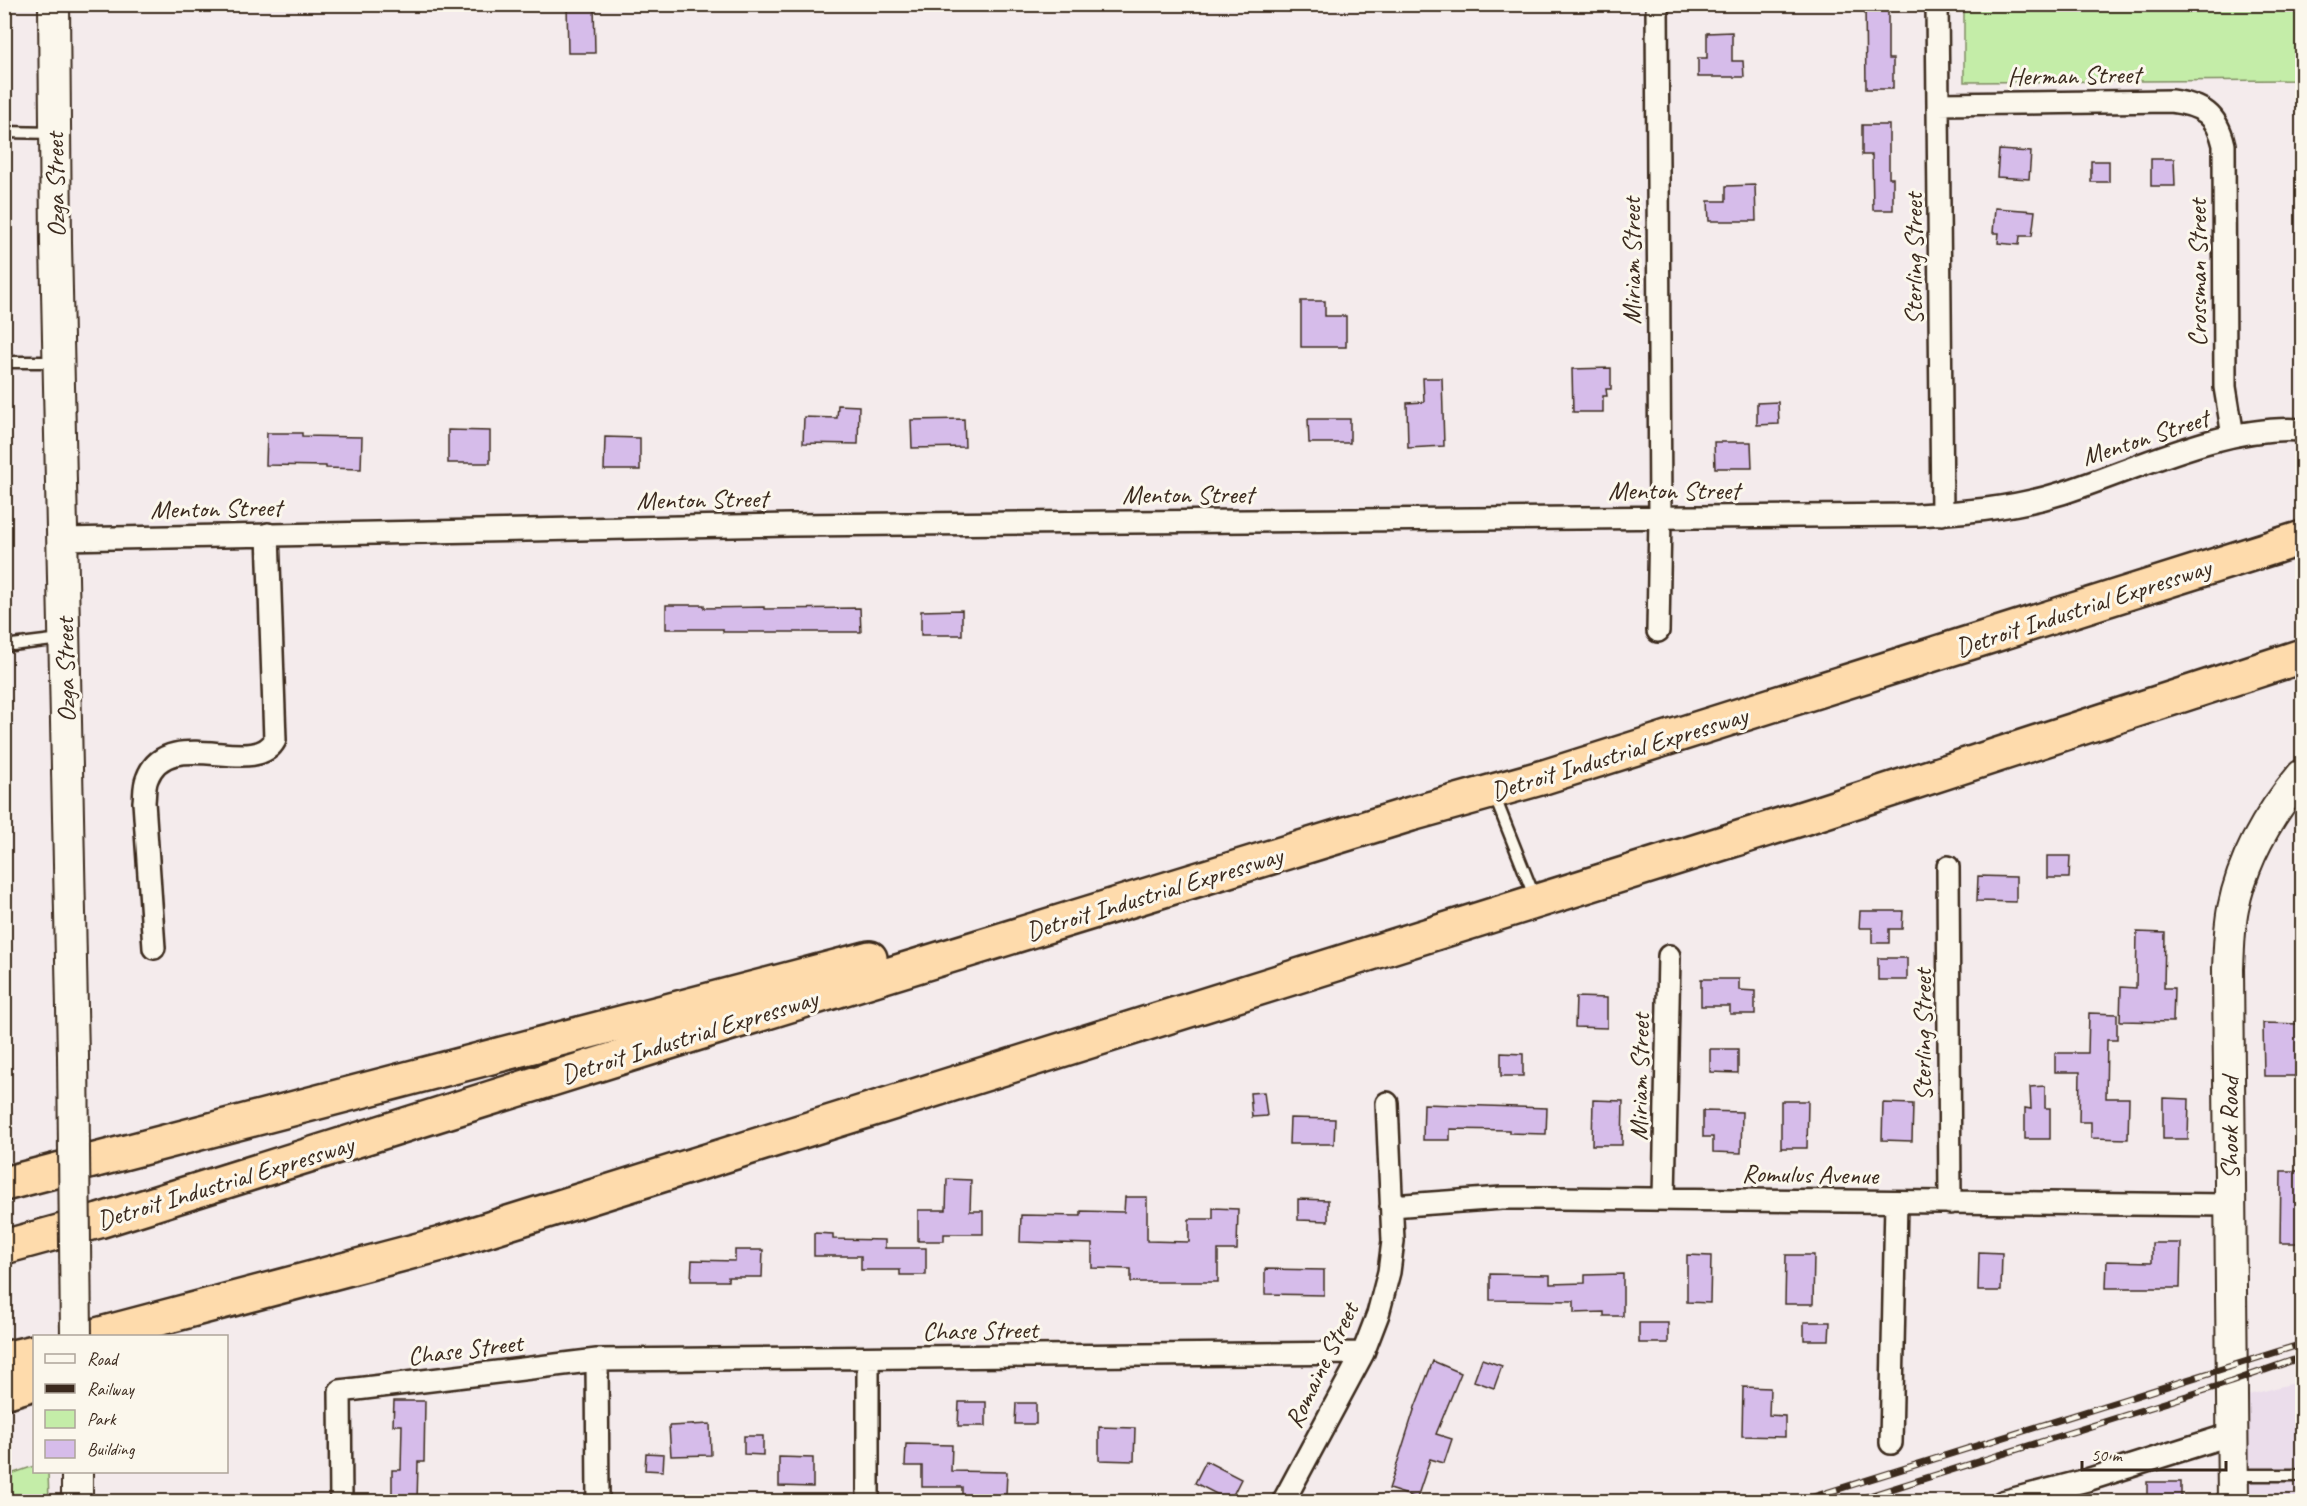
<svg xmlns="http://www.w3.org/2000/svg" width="2307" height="1506" font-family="Caveat,sans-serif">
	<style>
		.built { fill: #ebddeb }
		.green { fill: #c4eda8; stroke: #808c63; stroke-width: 1.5 }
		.building { fill: #d6bcea; stroke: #3b2a1e; stroke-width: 1.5 }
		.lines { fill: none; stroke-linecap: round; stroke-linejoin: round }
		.lane-casing { stroke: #3b2a1e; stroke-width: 15 }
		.street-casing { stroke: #3b2a1e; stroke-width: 26 }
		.secondary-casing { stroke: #3b2a1e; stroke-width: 34 }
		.highway-casing { stroke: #3b2a1e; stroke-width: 38 }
		.lane { stroke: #fbf7ec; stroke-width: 10 }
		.street { stroke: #fbf7ec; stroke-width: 21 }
		.secondary { stroke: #fbf7ec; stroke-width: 30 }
		.highway { stroke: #fedbac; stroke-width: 33 }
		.rail-casing { stroke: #3b2a1e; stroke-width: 7 }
		.rail { stroke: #fbf7ec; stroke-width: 4.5; stroke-dasharray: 14; stroke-linecap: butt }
		.secondary-bridge-casing { stroke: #3b2a1e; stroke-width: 34; stroke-linecap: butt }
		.secondary-bridge { stroke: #fbf7ec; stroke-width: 30 }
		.labels { text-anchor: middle; stroke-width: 6; stroke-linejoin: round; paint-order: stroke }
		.street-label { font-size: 26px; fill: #3b2a1e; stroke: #fbf7ec }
	</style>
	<rect width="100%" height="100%" fill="#f4ebec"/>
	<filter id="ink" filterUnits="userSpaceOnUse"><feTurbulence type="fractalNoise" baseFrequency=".0167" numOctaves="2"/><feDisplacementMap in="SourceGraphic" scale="12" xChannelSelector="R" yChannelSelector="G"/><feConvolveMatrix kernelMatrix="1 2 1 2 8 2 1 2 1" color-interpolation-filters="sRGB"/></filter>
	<g filter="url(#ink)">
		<!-- built -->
		<path class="built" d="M2302 1381V1501H2243L2241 1397Z"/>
		<!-- green -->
		<path class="green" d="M1964 5H2302V80L1964 82Z
			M34 1466V1472H48L49 1501H5V1476Z"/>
		<!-- building -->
		<path class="building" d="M567 4H594L595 53H568Z
			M1865 4H1888V59H1893V89H1866Z
			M1732 32V61H1743L1744 77H1698V58H1707V33Z
			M1862 125H1889V178H1893V210H1873L1872 155H1862Z
			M1999 150 2031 152 2029 179 1997 177Z
			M2151 159H2174L2175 186H2151Z
			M2091 161H2109V182H2091Z
			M1755 185 1756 221H1709L1708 201H1726V186Z
			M1995 208 2035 211 2032 236H2020L2019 245 1998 243 1999 233H1993Z
			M1301 301H1325V316H1346V347H1301Z
			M1611 368V389H1606L1607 396H1603V412H1573L1572 369Z
			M1423 378H1442L1444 446 1408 448 1407 403 1424 402Z
			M1778 402 1779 424 1757 425V403Z
			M838 405 859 406 858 444 803 443 804 417 837 418Z
			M964 419 965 447 912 448 911 420Z
			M1308 419H1350V443H1309Z
			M448 430 490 431V463H448Z
			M267 433H302V436L362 437 361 469 326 468V466L266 465Z
			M605 437 640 438V470H604Z
			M1714 442H1751L1752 468H1715Z
			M666 605H704V608L764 607V609L860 608 861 632H723V629H666Z
			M962 610V635H921V611Z
			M2047 856H2070L2069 878H2047Z
			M1978 876 2016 877V902L1977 901Z
			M1860 911H1903L1902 929H1889V943H1872V928H1859Z
			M2137 932 2165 933 2164 988H2174L2173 1022 2120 1021 2121 987 2136 988Z
			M1878 958H1907V980H1878Z
			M1701 979H1739V990L1755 991V1014H1730V1006H1701Z
			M1576 997 1607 998V1028L1575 1027Z
			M2089 1013 2117 1014V1040H2107L2106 1098H2129L2128 1139 2091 1138V1122H2079L2080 1072H2055V1053H2088Z
			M2263 1023 2302 1024 2299 1076H2264Z
			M1710 1049H1738V1073L1710 1072Z
			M1501 1053 1523 1054V1076H1501Z
			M2045 1086V1108H2050V1139H2025V1108L2031 1109 2030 1087Z
			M1264 1092 1267 1116 1252 1117 1250 1093Z
			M2163 1098 2189 1099 2188 1139H2163Z
			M1593 1100 1623 1101 1622 1145H1592Z
			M1781 1101H1808L1807 1148H1781Z
			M1883 1103 1913 1104 1912 1141 1882 1140Z
			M1424 1104 1547 1108 1546 1134 1509 1133V1130L1450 1129V1140H1423Z
			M1703 1111 1742 1112 1741 1153 1713 1152V1137H1703Z
			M1290 1118 1335 1119 1334 1144H1289Z
			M2281 1171H2302V1243H2280Z
			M947 1179 971 1180 970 1211H983V1234H944V1241H918V1210H946Z
			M1125 1197H1147V1241L1189 1242V1219H1213V1208L1238 1209 1237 1250H1218V1282H1131V1269L1092 1268V1244L1020 1242 1021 1215 1081 1216V1211L1124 1212Z
			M1298 1199 1328 1200V1221L1298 1220Z
			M814 1233 833 1234V1239L885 1240V1248H926V1275H900V1270H861V1256H814Z
			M2152 1243H2181L2180 1288H2106L2107 1261 2152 1262Z
			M735 1250H763L762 1277H728V1281H691L692 1260 735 1261Z
			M1979 1252 2002 1253 2001 1291H1978Z
			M1687 1255 1711 1256 1710 1303 1687 1302Z
			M1786 1255H1814L1813 1304H1785Z
			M1265 1269 1324 1270V1295L1265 1294Z
			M1490 1274 1550 1275V1284L1585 1283V1275L1623 1274V1316H1604V1312L1574 1313V1301L1490 1300Z
			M1804 1322H1830L1829 1340H1804Z
			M1639 1323H1668V1343H1639Z
			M1482 1359 1502 1366 1494 1388 1474 1381Z
			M1433 1361 1461 1373 1436 1434 1452 1439 1444 1463 1430 1459 1417 1498 1389 1489 1415 1407Z
			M1743 1387 1770 1388 1769 1415 1785 1416V1437L1742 1436Z
			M394 1401H425L424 1462H418L417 1502H392V1470H401L402 1425H393Z
			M959 1402H986V1426H958Z
			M1016 1403H1036V1424H1015Z
			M710 1424 711 1455 671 1456 669 1426Z
			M1099 1427 1135 1428 1134 1461 1099 1460Z
			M744 1436H763V1455L744 1454Z
			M906 1444 952 1445 951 1471 1007 1472 1006 1495 1001 1494V1502H962V1487H922V1466H905Z
			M646 1453 664 1454 663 1471 645 1470Z
			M779 1457 813 1458V1487L779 1486Z
			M1206 1461 1241 1479 1230 1501 1195 1483Z
			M2147 1482H2181V1502H2147Z"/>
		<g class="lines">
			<defs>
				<path id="lane" d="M4 132 54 133
					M4 362H55
					M4 646 61 639
					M1494 795 1535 898
					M2236 1475H2302"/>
				<path id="street" d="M1657 4 1660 517 1658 631
					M1937 4 1942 514
					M1938 104 2171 101C2202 105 2217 114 2224 145L2225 387 2233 436
					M62 539 790 525 1918 515C1966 512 2015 508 2062 493 2135 470 2224 424 2302 430
					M1948 867 1950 1203
					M154 948 144 802C145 795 144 786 147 779 167 723 255 779 275 740L268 534
					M1664 1198 1669 956
					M1391 1206 1502 1198H1557L2229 1205
					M868 1358V1502
					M597 1360 598 1502
					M1891 1443 1896 1202
					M341 1502 340 1391 597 1360 1363 1353
					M1283 1502 1363 1353 1378 1314 1389 1272 1393 1241 1387 1103
					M2002 1502 2087 1480 2232 1434"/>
				<path id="secondary" d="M54 4 56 243 73 1056
					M77 1472V1502
					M2233 1502 2228 969C2229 949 2229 929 2233 909 2243 858 2269 814 2302 775"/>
				<path id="highway" d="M4 1184 870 958
					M4 1247 99 1221 663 1044 1411 814 1544 777 2302 538
					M93 1336 441 1244 1819 813 2302 656
					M4 1359 34 1352
					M4 1392 34 1383"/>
			</defs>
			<!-- lane casing -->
			<use href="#lane" class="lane-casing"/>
			<!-- street casing -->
			<use href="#street" class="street-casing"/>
			<!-- secondary casing -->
			<use href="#secondary" class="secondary-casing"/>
			<!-- highway casing -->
			<use href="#highway" class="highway-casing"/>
			<!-- lane -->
			<use href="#lane" class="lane"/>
			<!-- street -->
			<use href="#street" class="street"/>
			<!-- secondary -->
			<use href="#secondary" class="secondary"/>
			<!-- highway -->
			<use href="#highway" class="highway"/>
			<defs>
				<path id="rail" d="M1797 1502 2302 1344
					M1850 1502 2231 1382 2302 1357"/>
			</defs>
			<!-- rail casing -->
			<use href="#rail" class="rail-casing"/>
			<!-- rail -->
			<use href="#rail" class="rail"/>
			<defs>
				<path id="secondary-bridge" d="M73 1056 76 1336"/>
			</defs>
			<!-- secondary-bridge casing -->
			<use href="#secondary-bridge" class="secondary-bridge-casing"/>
			<!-- secondary-bridge -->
			<use href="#secondary-bridge" class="secondary-bridge"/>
		</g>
	</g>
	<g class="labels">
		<!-- street labels -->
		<g class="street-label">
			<text transform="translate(2074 75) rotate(-1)" y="9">Herman Street</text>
			<text transform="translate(55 185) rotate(-91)" y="9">Ozga Street</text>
			<text transform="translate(1913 259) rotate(-90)" y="9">Sterling Street</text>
			<text transform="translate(1631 261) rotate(-90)" y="9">Miriam Street</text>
			<text transform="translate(2197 273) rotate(-90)" y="9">Crossman Street</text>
			<text transform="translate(2145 437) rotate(-18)" y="9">Menton Street</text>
			<text x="1674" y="499">Menton Street</text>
			<text x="1188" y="503">Menton Street</text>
			<text transform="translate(702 499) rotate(-1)" y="9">Menton Street</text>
			<text transform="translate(216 508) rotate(-1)" y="9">Menton Street</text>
			<text transform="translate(2083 607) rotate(-18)" y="9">Detroit Industrial Expressway</text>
			<text transform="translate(65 670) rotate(-91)" y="9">Ozga Street</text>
			<text transform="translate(1619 753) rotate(-17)" y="9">Detroit Industrial Expressway</text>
			<text transform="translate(1154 893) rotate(-17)" y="9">Detroit Industrial Expressway</text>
			<text transform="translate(1922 1035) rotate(-90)" y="9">Sterling Street</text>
			<text transform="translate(689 1036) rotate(-17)" y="9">Detroit Industrial Expressway</text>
			<text transform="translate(1639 1077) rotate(-89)" y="9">Miriam Street</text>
			<text transform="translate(2229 1128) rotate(-90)" y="9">Shook Road</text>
			<text transform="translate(1810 1174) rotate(1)" y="9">Romulus Avenue</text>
			<text transform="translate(225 1182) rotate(-17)" y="9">Detroit Industrial Expressway</text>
			<text transform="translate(980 1330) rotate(-1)" y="9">Chase Street</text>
			<text transform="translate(465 1349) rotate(-7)" y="9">Chase Street</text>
			<text transform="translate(1321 1365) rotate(-64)" y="9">Romaine Street</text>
		</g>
	</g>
	<!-- margin -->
	<rect width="2307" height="1506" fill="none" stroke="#fbf7ec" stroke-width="24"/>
	<rect x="12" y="12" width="2283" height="1482" fill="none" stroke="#3b2a1e" stroke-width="2" filter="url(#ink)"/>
	<!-- legend -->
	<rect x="33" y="1335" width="195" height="138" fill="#fbf7ec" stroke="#aea59a" stroke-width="1.5"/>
	<rect x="45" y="1354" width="30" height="9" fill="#fbf7ec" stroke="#aea59a" stroke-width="1.5"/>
	<text x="87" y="1365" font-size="18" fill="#3b2a1e">Road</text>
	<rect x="45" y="1384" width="30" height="9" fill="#3b2a1e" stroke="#aea59a" stroke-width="1.5"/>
	<text x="87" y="1395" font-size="18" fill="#3b2a1e">Railway</text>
	<rect x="45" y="1410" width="30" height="18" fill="#c4eda8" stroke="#aea59a" stroke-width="1.5"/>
	<text x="87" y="1425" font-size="18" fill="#3b2a1e">Park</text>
	<rect x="45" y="1440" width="30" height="18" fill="#d6bcea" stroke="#aea59a" stroke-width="1.5"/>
	<text x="87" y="1455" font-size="18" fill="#3b2a1e">Building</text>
	<!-- scale -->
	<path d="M2082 1461v9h144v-9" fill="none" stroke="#3b2a1e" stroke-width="3"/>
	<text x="2091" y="1461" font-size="18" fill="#3b2a1e" stroke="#fbf7ec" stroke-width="4.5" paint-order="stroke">50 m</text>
</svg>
